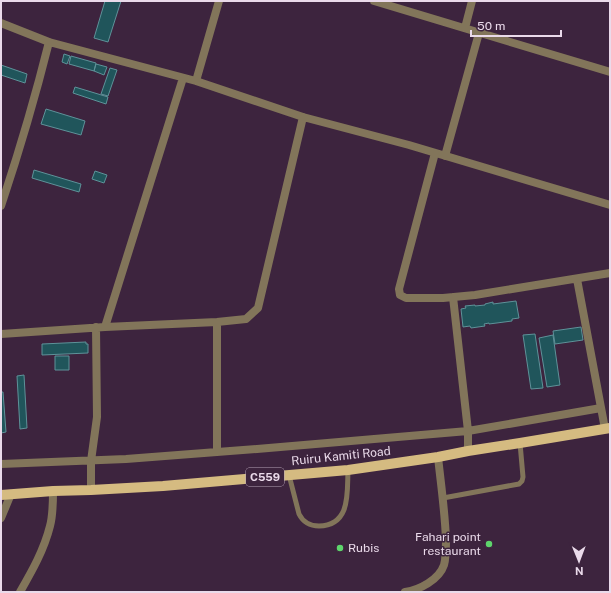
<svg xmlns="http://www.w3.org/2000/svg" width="611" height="593" font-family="'Public Sans',sans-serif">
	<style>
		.building { fill: #20555b; stroke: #5e9299 }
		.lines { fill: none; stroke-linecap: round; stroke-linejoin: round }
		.lane { stroke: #82755a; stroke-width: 5 }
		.street { stroke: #82755a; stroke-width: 8 }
		.primary { stroke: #d5bb81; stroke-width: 10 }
		.poi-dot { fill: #5ed56c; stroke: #3d243e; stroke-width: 1.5 }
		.labels { text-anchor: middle; stroke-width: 3; stroke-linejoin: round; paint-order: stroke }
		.shield { fill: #3d243e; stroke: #b6a3b6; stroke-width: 1 }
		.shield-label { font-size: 11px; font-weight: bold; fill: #eadaea }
		.street-label { font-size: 12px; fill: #eadaea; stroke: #3d243e }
		.poi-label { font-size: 12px; fill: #eadaea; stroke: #3d243e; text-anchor: end }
	</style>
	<rect width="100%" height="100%" fill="#3d243e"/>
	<!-- building -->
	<path class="building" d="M105 1H121L108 42 94 38Z
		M64 54 70 56 67 64 62 62Z
		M71 56 96 63 94 71 69 64Z
		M96 64 107 67 104 75 94 71Z
		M1 65 27 74 25 83 1 75Z
		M110 68 117 70 108 96 101 94Z
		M75 87 108 97 106 104 73 93Z
		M46 109 85 121 81 135 41 124Z
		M34 170 81 184 79 192 32 178Z
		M95 171 107 175 104 183 92 179Z
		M516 301 519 318 512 319V321L489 324V323L484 324 485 326 471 328 470 326 463 327 461 309 466 308 465 306 475 305V306L485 305V304L493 302V304Z
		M581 327 583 340 555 344 553 331Z
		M535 334 543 388 531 389 523 335Z
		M553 335 560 385 547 387 539 338Z
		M86 342V344H88V353L42 355V344Z
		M55 356H69V370H55Z
		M24 375 27 428 20 429 17 376Z
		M1 392H3L6 432 1 433Z"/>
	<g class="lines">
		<!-- lane -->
		<path class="lane" d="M289 475 299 514C303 522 310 526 319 526 351 525 347 493 348 470
			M443 498 519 484 522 481 523 477 520 443"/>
		<!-- street -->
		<path class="street" d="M374 1 610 72
			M1 23 49 42 196 81 303 117 409 145 610 205
			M465 28 472 1
			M196 81 219 1
			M435 153 399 289 400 295 406 298H443L475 295 610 273
			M445 156 479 33
			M1 206C19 152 35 98 49 42
			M577 279 605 429
			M453 297 468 431V451
			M105 327 217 322 246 319 258 308 303 117
			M1 334 105 327 183 78
			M217 452V322
			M1 464 126 459 257 449 468 431 601 408
			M91 490V461L97 417 96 327
			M1 518 11 494
			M20 592C32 571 44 550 50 526 53 515 53 503 53 491
			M405 592C419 590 439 580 444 565 446 558 446 548 446 540 445 512 441 485 438 457"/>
		<!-- primary -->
		<path class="primary" d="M1 495 53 491 91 490 163 486 348 470 438 457 468 451 520 443 610 428"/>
	</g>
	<!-- markers -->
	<g class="poi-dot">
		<circle cx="489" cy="544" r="4"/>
		<circle cx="340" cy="548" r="4"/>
	</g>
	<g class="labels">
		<!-- shield labels -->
		<rect class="shield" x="246" y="468" width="38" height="18" rx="3"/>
		<g class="shield-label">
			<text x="265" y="481">C559</text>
		</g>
		<!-- street labels -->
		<g class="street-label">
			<text transform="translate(341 456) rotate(-6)" y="4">Ruiru Kamiti Road</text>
		</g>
		<!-- poi labels -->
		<g class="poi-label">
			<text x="481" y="541">Fahari point<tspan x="481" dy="14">restaurant</tspan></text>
			<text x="348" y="552" text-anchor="start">Rubis</text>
		</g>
	</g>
	<!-- border -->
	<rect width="611" height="593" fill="none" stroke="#eadaea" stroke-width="4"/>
	<!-- north arrow -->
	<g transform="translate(579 561) rotate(179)" stroke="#3d243e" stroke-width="3" paint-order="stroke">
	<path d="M0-3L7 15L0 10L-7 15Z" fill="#eadaea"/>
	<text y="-6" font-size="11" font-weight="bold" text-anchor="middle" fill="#eadaea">N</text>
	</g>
	<!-- scale -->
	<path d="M471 30v6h90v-6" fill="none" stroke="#eadaea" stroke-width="2"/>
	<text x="477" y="30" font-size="12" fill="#eadaea" stroke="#3d243e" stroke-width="3" paint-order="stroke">50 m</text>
</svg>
